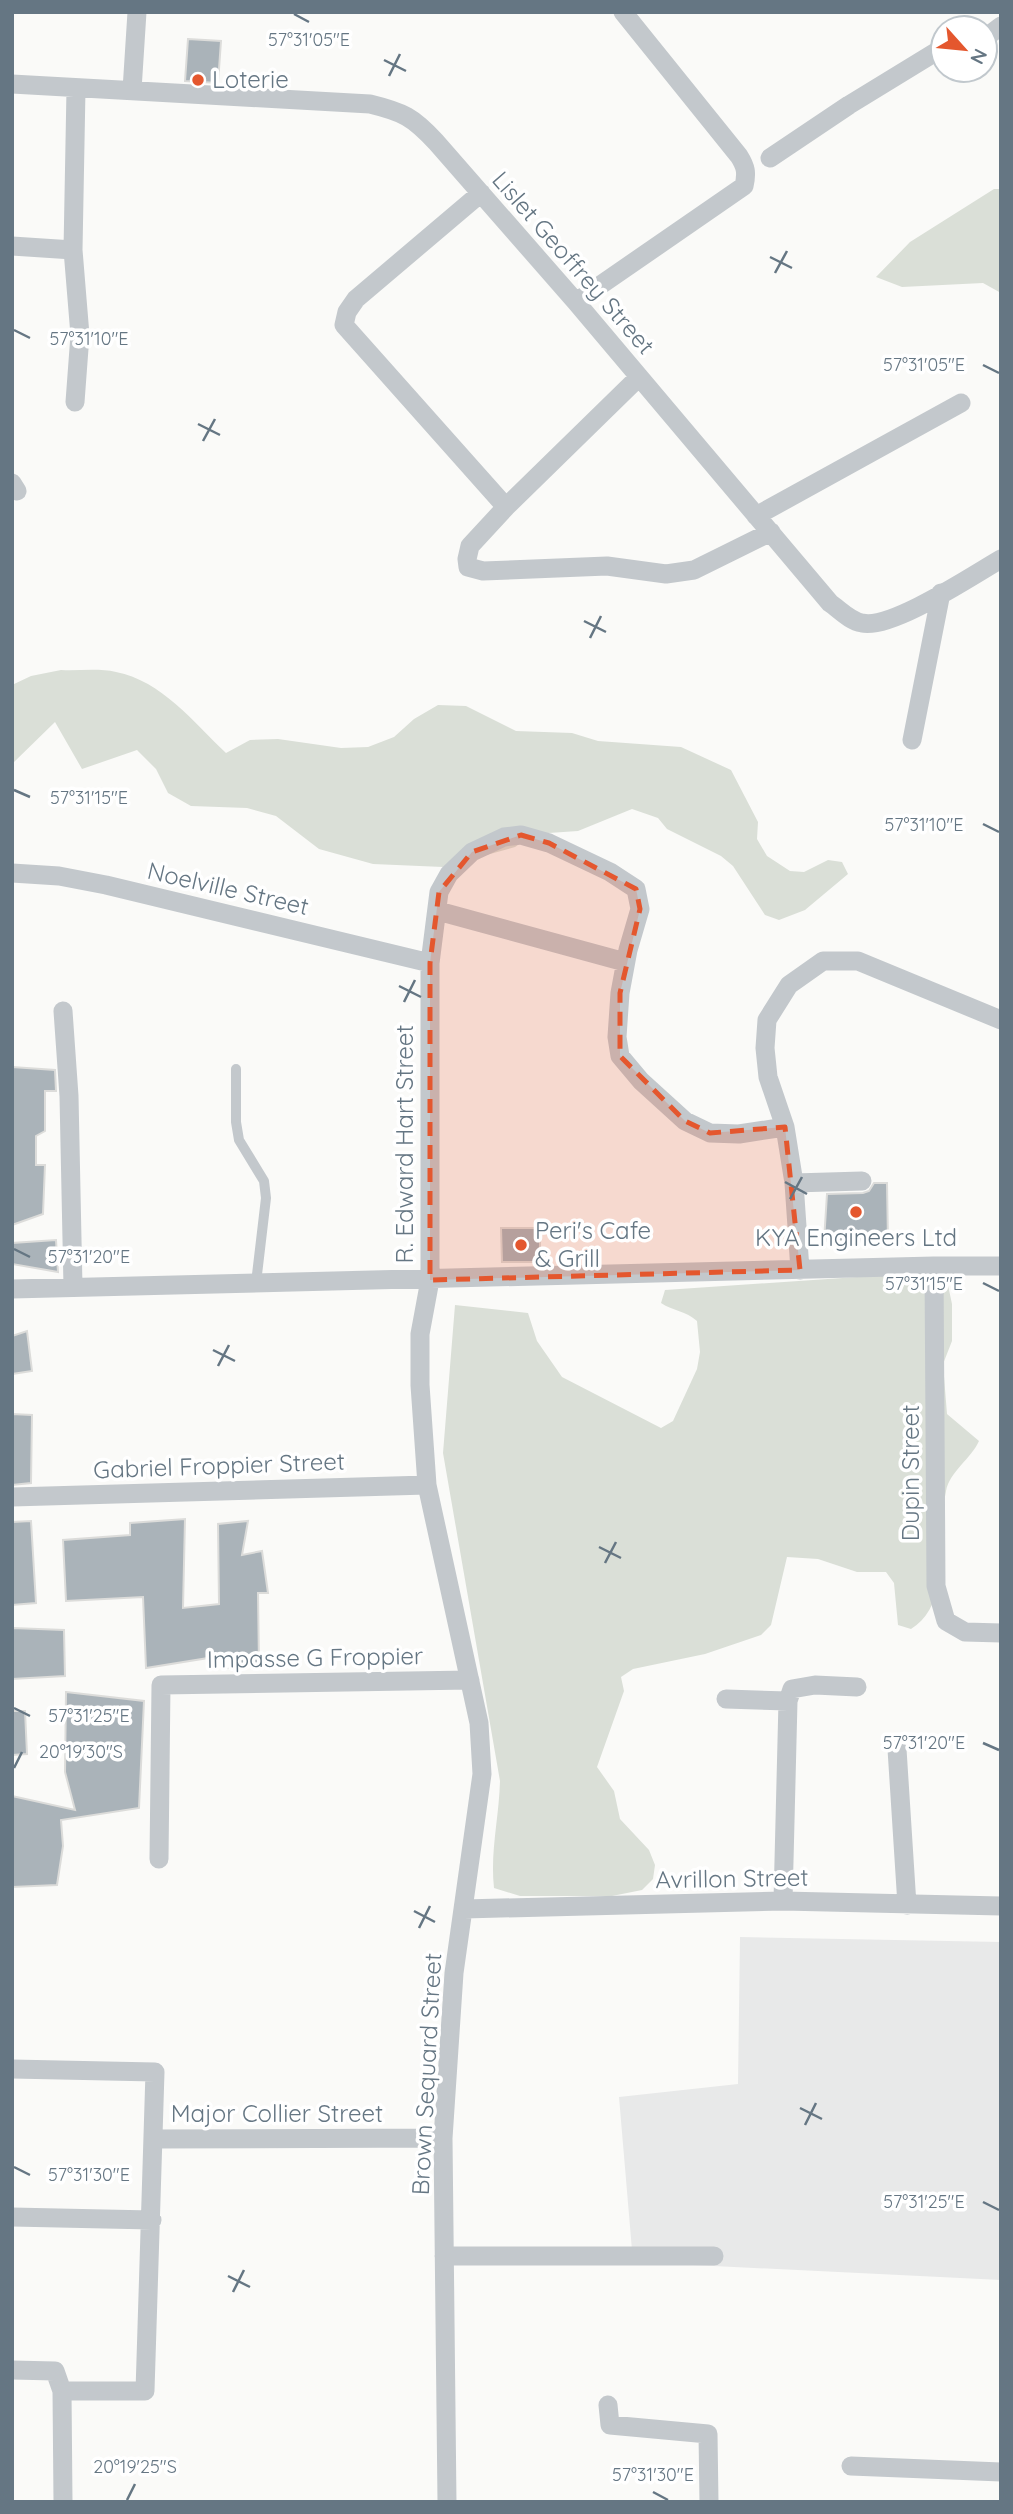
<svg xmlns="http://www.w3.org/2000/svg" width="1013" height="2514" font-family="Quicksand,sans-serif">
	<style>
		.built { fill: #e8e9e9 }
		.green { fill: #dadfd7 }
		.building { fill: #aab3b9; stroke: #dcdcda; stroke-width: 2 }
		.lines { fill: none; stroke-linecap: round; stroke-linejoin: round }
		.service { stroke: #c3c8cc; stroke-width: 10 }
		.minor { stroke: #c3c8cc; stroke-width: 19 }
		.marked { fill: #e4572e; fill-opacity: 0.2; stroke: #e4572e; stroke-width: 5; stroke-dasharray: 14 9; stroke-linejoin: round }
		.ticks { fill: none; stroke: #657683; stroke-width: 2.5 }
		.poi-dot { fill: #e4572e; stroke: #fff; stroke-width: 2.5 }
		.labels { text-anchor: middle; stroke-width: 7; stroke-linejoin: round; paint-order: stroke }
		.poi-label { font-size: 24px; fill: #657683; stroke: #fff; text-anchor: start }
		.street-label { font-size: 24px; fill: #657683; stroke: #fff }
		.ticks-label { font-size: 18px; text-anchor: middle; fill: #657683; stroke: #fff; stroke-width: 7; stroke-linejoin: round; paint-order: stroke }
	</style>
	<rect width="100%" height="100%" fill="#fafaf8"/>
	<!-- built -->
	<path class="built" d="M740 1937 1001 1942V2280L633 2262 619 2097 738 2084Z"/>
	<!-- green -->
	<path class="green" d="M994 189H1001V293L983 283 902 287 876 277 910 242Z
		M61 670C78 671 99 668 116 672 162 681 193 722 226 753L250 740 278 739 341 748 368 747 394 737 414 719 438 705 466 706 516 731 572 733 598 741 681 747 731 770 758 822 757 839 767 856 790 871 804 872 828 860 842 862 848 874 805 910 779 920 765 915 733 866 721 856 667 829 658 818 632 809 578 831 534 834 515 847 443 867 373 864 319 849 276 816 247 808 191 806 168 793 156 769 137 750 82 769 55 722 12 764V685L31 676Z
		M945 1271 952 1304V1341L943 1364 947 1414 979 1441C971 1459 950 1471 946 1491 937 1533 953 1604 911 1629L898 1625 894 1583 886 1572H857L818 1559 787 1557 771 1625 761 1635 705 1654 633 1669 621 1677 624 1691 597 1767 614 1791 620 1819 649 1850 655 1865 653 1879 642 1890 612 1896H520L494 1888C490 1852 499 1818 500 1781L443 1453 455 1305 528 1313 537 1341 562 1377 661 1428 673 1421 697 1369 700 1352 697 1321C686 1311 673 1311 661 1303L665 1290Z"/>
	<!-- building -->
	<path class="building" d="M188 39 221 41 218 83 185 81Z
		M12 1067 55 1070 56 1091H45V1131L36 1136V1165H45L43 1214 12 1225Z
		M874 1183H887L888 1242 824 1241 827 1194 863 1193 869 1191Z
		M501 1228H540V1262H502Z
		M56 1240 58 1272 12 1264V1243Z
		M27 1331 32 1371 12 1374V1336Z
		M12 1414 32 1415 31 1483 12 1485Z
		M185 1519 183 1608 219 1604 218 1524 248 1521 242 1555 262 1551 268 1593H258L259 1666 227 1668V1655L146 1668 143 1597 66 1601 63 1540 130 1535V1523Z
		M31 1521 36 1603 12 1605V1522Z
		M12 1628 64 1630 65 1676 12 1679Z
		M66 1692 144 1701 139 1808 61 1820 63 1846 57 1885 12 1887V1796L75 1810 65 1772Z
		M12 1711H25L27 1754 12 1755Z"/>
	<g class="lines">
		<!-- service -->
		<path class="service" d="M236 1069V1122L239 1140 264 1181 266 1198 256 1283"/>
		<!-- minor -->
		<path class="minor" d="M985 38 1001 26
			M12 84 370 104C403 112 413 117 436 142L576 302 830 603C840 610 850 621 862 623 891 630 973 575 1001 559
			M132 90 137 12
			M770 158 849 105 934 53 943 51
			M481 193 356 299 347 312 344 325 506 507
			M12 246 73 250
			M576 302 744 186C747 173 746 167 739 156L623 12
			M639 377 506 507 470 546 467 559 468 567 483 571 607 566 666 574 694 570 771 532
			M75 402 80 335 73 250 76 89
			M12 483 17 491
			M756 516 961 403
			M912 740 941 593
			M12 873 59 876 106 885 430 963
			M438 911 625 962
			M63 1011 69 1096 73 1287
			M794 1183 862 1181
			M934 1266 936 1586 946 1621 965 1632 1001 1633
			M800 1270 794 1183 785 1127 768 1077 765 1048 767 1020 789 985 823 961H858L1001 1020
			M12 1289 934 1266H1001
			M12 1497 427 1485
			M726 1699 788 1701
			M897 1749 907 1905
			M159 1859 161 1685 470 1680
			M783 1901 788 1701 792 1689 815 1685 857 1687
			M464 1909 783 1901 1001 1906
			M12 2069 155 2072 145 2391H62
			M153 2139 443 2138
			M12 2217 152 2220
			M444 2256H714
			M12 2370 55 2371 62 2391 63 2502
			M608 2405 610 2425 708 2434 709 2502
			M851 2466 1001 2472
			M447 2502 443 2138 454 1973 482 1774 479 1723 427 1485 420 1385V1334L430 1280V963L439 892 449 874 472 852 504 837 521 835 549 843 610 872 636 889 640 909 628 950 620 993 617 1037 620 1056 641 1081 685 1121 710 1133 739 1134 785 1127"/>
	</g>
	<!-- marked area -->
	<path class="marked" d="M521 835 549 843 636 889 640 909 620 993V1056L685 1121 710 1133 785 1127 800 1270 430 1280V963L439 892 472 852Z"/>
	<!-- ticks -->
	<path class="ticks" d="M294 14 309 22M384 60 406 71M389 76 400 54M770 257 792 268M775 273 787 251M14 330 30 338M983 365 999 373M198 424 220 435M203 441 215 419M584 621 606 632M590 638 601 616M14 790 30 797M983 824 999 832M399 986 421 997M404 1002 415 980M785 1182 807 1194M790 1199 802 1177M14 1249 30 1257M983 1283 999 1291M213 1350 235 1361M218 1366 229 1345M599 1547 621 1558M605 1563 616 1542M14 1708 30 1716M983 1743 999 1750M14 1768 22 1752M414 1911 435 1922M419 1928 430 1906M800 2108 822 2119M805 2125 816 2103M14 2167 30 2175M983 2202 999 2210M228 2276 250 2287M233 2292 244 2270M653 2492 668 2500M127 2500 135 2484"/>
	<!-- markers -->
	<g class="poi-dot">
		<circle cx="198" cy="80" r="7"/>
		<circle cx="856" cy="1212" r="7"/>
		<circle cx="521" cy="1245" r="7"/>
	</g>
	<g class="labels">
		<!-- poi labels -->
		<g class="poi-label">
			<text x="212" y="88">Loterie</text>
			<text x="535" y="1239">Peri's Cafe<tspan x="535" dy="28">&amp; Grill</tspan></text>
			<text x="856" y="1246" text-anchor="middle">KYA Engineers Ltd</text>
		</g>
		<!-- street labels -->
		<g class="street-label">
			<text transform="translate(573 263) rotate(49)" y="8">Lislet Geoffrey Street</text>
			<text transform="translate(228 889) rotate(13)" y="8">Noelville Street</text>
			<text transform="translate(405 1144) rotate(-90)" y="8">R. Edward Hart Street</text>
			<text transform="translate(219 1466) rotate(-2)" y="8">Gabriel Froppier Street</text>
			<text transform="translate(911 1473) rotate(-90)" y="8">Dupin Street</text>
			<text transform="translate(315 1658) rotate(-1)" y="8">Impasse G Froppier</text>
			<text transform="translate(732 1879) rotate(-1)" y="8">Avrillon Street</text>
			<text transform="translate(427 2074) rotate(-87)" y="8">Brown Sequard Street</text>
			<text x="277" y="2122">Major Collier Street</text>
		</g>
	</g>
	<g class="ticks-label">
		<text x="309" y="46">57°31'05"E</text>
		<text x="89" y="345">57°31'10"E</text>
		<text x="924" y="371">57°31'05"E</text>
		<text x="89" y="804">57°31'15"E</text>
		<text x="924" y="831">57°31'10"E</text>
		<text x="89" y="1263">57°31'20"E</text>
		<text x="924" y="1290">57°31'15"E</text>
		<text x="89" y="1722">57°31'25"E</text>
		<text x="924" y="1749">57°31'20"E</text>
		<text x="81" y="1758">20°19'30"S</text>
		<text x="89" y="2181">57°31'30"E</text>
		<text x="924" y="2208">57°31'25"E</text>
		<text x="135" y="2473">20°19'25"S</text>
		<text x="653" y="2481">57°31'30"E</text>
	</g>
	<!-- border -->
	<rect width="1013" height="2514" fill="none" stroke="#657683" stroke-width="28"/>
	<!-- north arrow -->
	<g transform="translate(964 49) rotate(117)"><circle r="33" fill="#ffffff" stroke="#c1c8cd" stroke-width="2"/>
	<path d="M0-5L12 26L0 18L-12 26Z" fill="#e4572e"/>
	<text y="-10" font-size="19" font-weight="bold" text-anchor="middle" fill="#657683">N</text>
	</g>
</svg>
